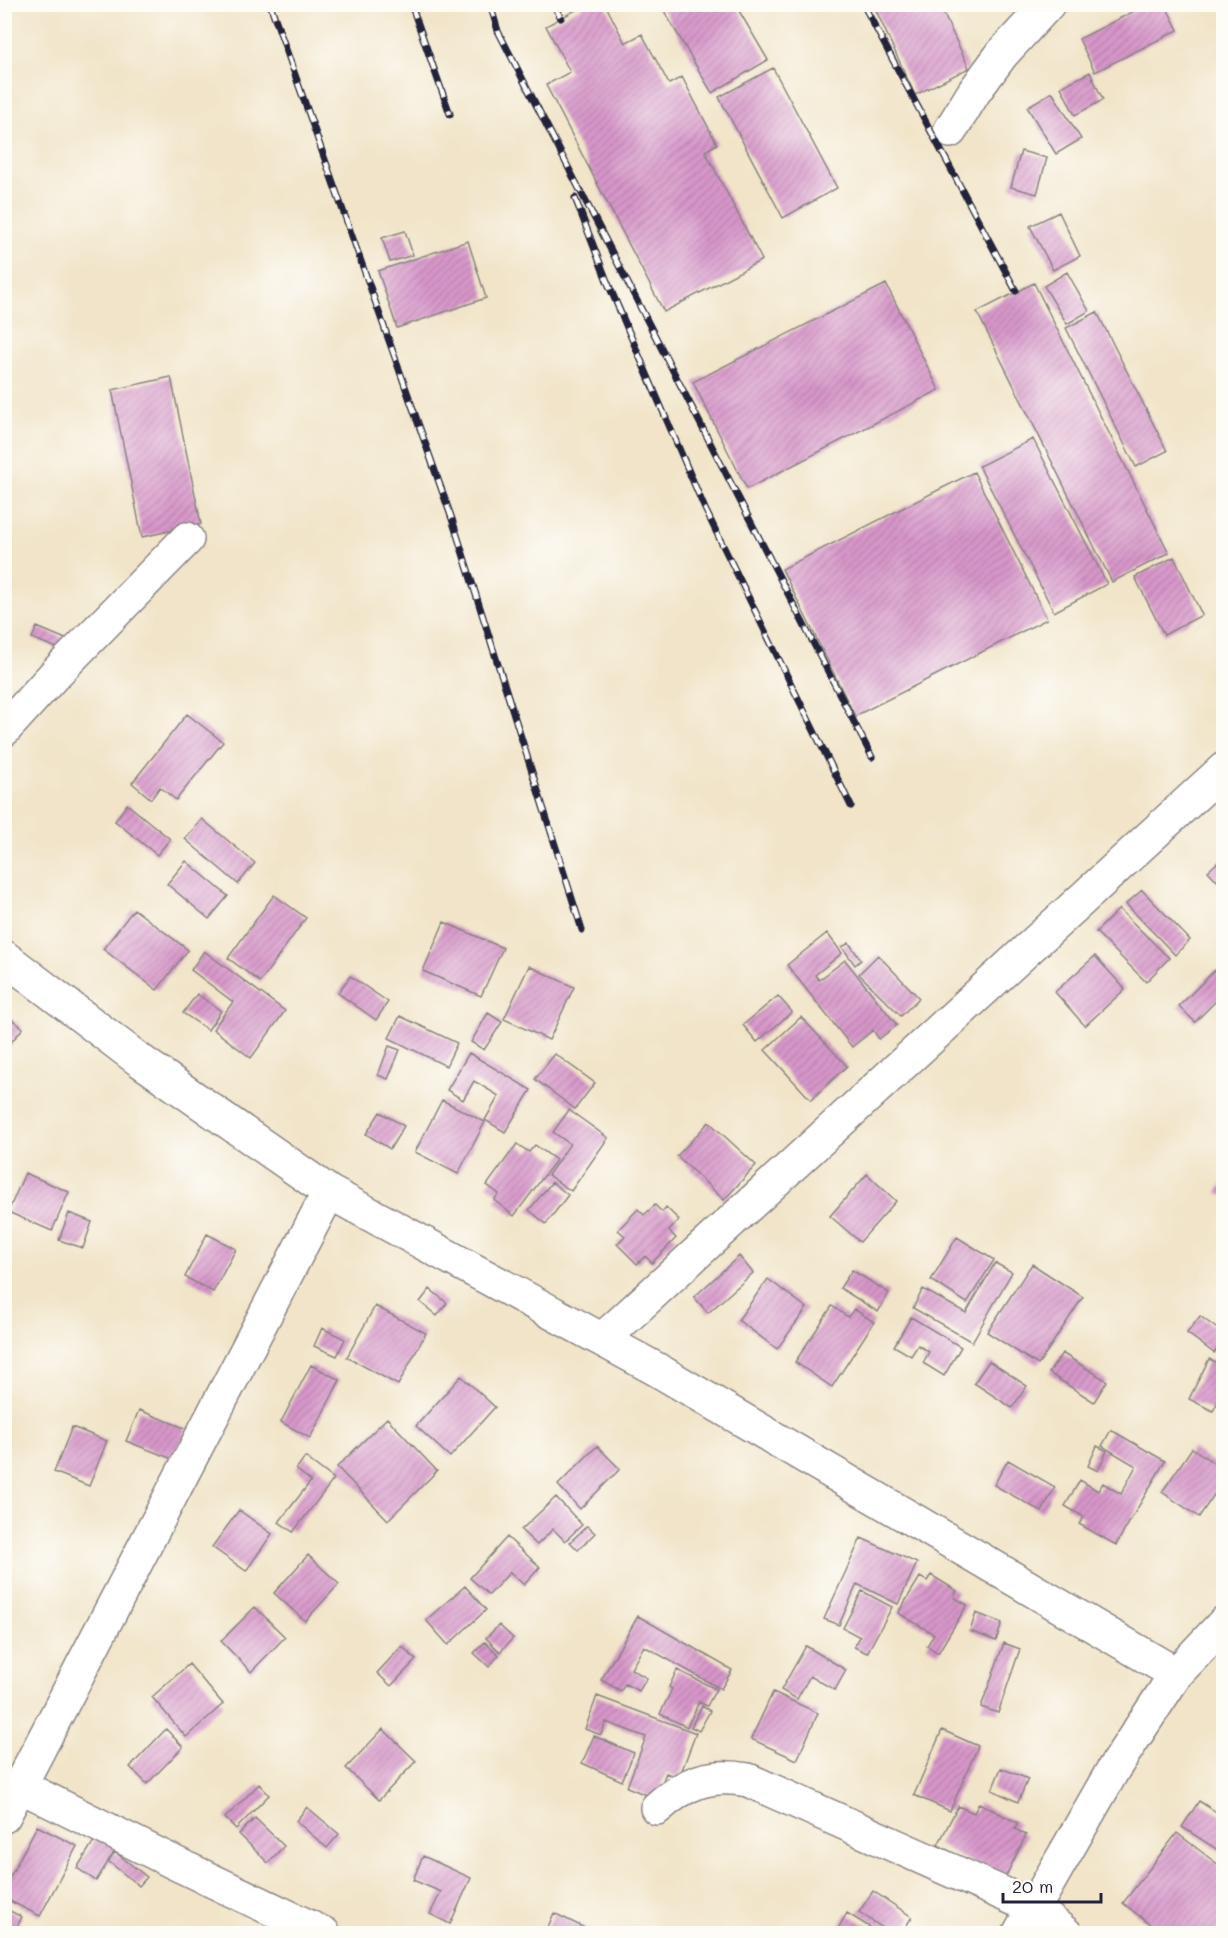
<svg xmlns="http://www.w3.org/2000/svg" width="1228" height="1938" font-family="Mali,sans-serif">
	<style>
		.building { fill: url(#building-hatch) }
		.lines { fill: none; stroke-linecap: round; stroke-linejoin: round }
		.minor-casing { stroke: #8a8382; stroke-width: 36 }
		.minor { stroke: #fff; stroke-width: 33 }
		.rail-casing { stroke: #22223b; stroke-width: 7 }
		.rail { stroke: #fdfcf7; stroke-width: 4.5; stroke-dasharray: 14; stroke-linecap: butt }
	</style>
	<defs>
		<pattern id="building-hatch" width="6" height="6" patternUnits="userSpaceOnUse" patternTransform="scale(1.5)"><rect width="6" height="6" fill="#d897ca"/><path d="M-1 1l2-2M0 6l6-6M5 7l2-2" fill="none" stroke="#af7ba5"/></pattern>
	</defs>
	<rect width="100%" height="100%" fill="#fdfcf7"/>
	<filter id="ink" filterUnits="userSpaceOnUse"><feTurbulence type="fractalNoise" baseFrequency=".0167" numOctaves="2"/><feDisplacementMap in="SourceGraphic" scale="12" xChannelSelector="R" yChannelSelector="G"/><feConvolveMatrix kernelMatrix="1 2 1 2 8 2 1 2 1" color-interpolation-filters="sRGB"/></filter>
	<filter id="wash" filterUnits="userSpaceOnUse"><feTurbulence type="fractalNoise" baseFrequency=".008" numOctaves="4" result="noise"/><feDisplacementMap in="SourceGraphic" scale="24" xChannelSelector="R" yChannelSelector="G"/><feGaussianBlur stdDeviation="1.35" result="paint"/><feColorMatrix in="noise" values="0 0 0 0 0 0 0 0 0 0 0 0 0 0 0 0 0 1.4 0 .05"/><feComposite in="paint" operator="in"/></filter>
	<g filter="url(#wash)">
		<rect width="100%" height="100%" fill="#f1e4c8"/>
		<g id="blocks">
			<!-- building -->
			<path class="building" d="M587 4H605L625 43 642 34 669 84 682 77 717 144 705 151 762 260 664 312 546 85 570 72 546 26Z
				M660 4H735L768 60 712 93Z
				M873 4H939L969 68 915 95Z
				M1148 4H1165L1178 30 1095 72 1079 39Z
				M773 68 837 188 783 218 719 97Z
				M1090 72 1103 100 1075 115 1061 87Z
				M1052 92 1081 139 1056 154 1027 107Z
				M1021 151 1047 158 1037 194 1011 187Z
				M1059 212 1080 256 1053 270 1030 226Z
				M405 231 413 255 390 262 382 238Z
				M468 241 486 298 397 328 378 271Z
				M1067 272 1089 311 1067 324 1044 286Z
				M1034 283 1169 553 1112 582 977 312Z
				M886 284 939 390 747 489 693 382Z
				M1097 312 1167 451 1136 467 1066 328Z
				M171 377 201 524 142 537 112 390Z
				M1033 439 1107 584 1054 612 979 466Z
				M974 472 1047 619 855 716 782 569Z
				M1174 557 1202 615 1164 635 1135 577Z
				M37 627 68 640 64 651 32 638Z
				M187 714 223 742 176 800 160 787 151 799 132 783Z
				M127 804 170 839 157 855 115 821Z
				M202 819 255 863 238 884 185 839Z
				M1224 857V888L1208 871Z
				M186 861 228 896 209 919 167 884Z
				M1142 890 1190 940 1175 955 1126 904Z
				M274 895 306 918 260 982 228 958Z
				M134 909 188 950 157 990 103 949Z
				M1119 909 1169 958 1146 982 1096 932Z
				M444 922 503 948 481 996 423 971Z
				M827 933 842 953 815 975 819 980 845 960 897 1025 879 1039 873 1030 852 1047 787 965Z
				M849 943 861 960 855 965 842 947Z
				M204 951 285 1011 251 1058 213 1029 233 1002 191 970Z
				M878 955 919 998 901 1016 859 974Z
				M1095 956 1125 989 1085 1026 1055 992Z
				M529 966 574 987 549 1040 504 1019Z
				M1215 970 1224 979V993L1195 1022 1179 1006Z
				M350 976 388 1002 376 1020 338 993Z
				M197 994 221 1011 208 1030 183 1013Z
				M778 996 792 1012 757 1042 743 1025Z
				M4 1013 23 1028 4 1051Z
				M488 1013 502 1022 484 1050 471 1042Z
				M400 1016 457 1043 446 1066 389 1038Z
				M801 1017 847 1066 811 1100 765 1050Z
				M389 1046 400 1050 388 1079 378 1075Z
				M469 1053 531 1090 505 1132 485 1120 499 1096 474 1081 463 1100 447 1090Z
				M555 1054 595 1083 575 1109 535 1079Z
				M442 1100 485 1122 458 1174 415 1152Z
				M569 1110 608 1138 571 1191 548 1175 570 1144 553 1132Z
				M380 1112 404 1126 390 1149 366 1134Z
				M709 1122 756 1165 724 1200 677 1156Z
				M517 1144 529 1152 535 1145 556 1160 514 1216 494 1200 499 1194 487 1185Z
				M25 1173 69 1192 52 1231 8 1212Z
				M867 1174 896 1201 860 1242 830 1216Z
				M1224 1181V1196L1217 1192Z
				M552 1182 568 1195 546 1224 529 1210Z
				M655 1205 662 1212 666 1207 679 1220 669 1231 676 1238 652 1263 645 1256 637 1264 617 1244 625 1236 618 1230 638 1209 644 1215Z
				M69 1213 92 1222 83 1248 59 1240Z
				M207 1234 236 1249 213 1292 185 1277Z
				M957 1237 994 1260 967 1303 931 1280Z
				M739 1256 753 1273 708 1313 694 1297Z
				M995 1263 1012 1272 972 1342 913 1308 923 1289 966 1313Z
				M1032 1264 1083 1297 1038 1365 987 1332Z
				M852 1270 889 1293 878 1312 840 1288Z
				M768 1279 807 1308 777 1349 738 1320Z
				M430 1289 447 1303 437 1316 420 1302Z
				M375 1306 426 1333 398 1385 347 1357Z
				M832 1306 848 1317 854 1309 874 1322 832 1387 795 1362Z
				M1200 1316 1224 1334V1341L1214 1353 1187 1333Z
				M911 1317 961 1347 944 1376 923 1363 929 1352 918 1345 911 1356 894 1346Z
				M322 1328 345 1339 337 1356 314 1346Z
				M1062 1353 1107 1381 1094 1402 1049 1373Z
				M1209 1359 1224 1366V1390L1213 1411 1189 1399Z
				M989 1361 1027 1386 1012 1408 974 1383Z
				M311 1365 340 1380 310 1438 281 1422Z
				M461 1376 495 1407 450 1457 416 1426Z
				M139 1410 187 1429 175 1460 126 1441Z
				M387 1418 437 1471 388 1520 337 1467Z
				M72 1427 107 1441 89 1486 54 1472Z
				M1111 1430 1165 1461 1116 1545 1079 1524 1084 1517 1065 1506 1080 1480 1098 1491 1103 1483 1121 1494 1136 1466 1102 1446Z
				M597 1446 620 1469 580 1509 558 1485Z
				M1097 1446 1107 1451 1098 1471 1088 1466Z
				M1192 1448 1224 1470V1480L1199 1517 1162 1492Z
				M305 1457 334 1479 293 1532 279 1522 311 1481 296 1469Z
				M1008 1460 1055 1487 1042 1512 994 1485Z
				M556 1497 582 1525 565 1541 553 1529 537 1545 521 1530Z
				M239 1510 272 1534 246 1571 212 1547Z
				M587 1526 595 1533 578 1550 570 1542Z
				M507 1537 540 1567 524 1585 510 1572 489 1595 470 1578Z
				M861 1538 917 1563 898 1604 857 1584 839 1625 824 1619Z
				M308 1555 339 1584 305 1621 274 1593Z
				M931 1575 957 1591 954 1597 967 1605 938 1653 927 1646 934 1634 898 1613 920 1577 927 1581Z
				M465 1586 486 1610 448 1645 426 1620Z
				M862 1591 892 1607 867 1653 854 1647 860 1637 843 1628Z
				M255 1607 285 1637 251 1672 221 1641Z
				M976 1613 1002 1623 996 1641 970 1631Z
				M638 1616 732 1670 721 1689 644 1646 631 1669 647 1678 639 1691 625 1684 621 1691 601 1680Z
				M499 1625 513 1638 500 1652 486 1638Z
				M485 1642 499 1655 489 1667 474 1653Z
				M1004 1643 1020 1649 998 1713 981 1707Z
				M402 1646 416 1660 391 1686 377 1673Z
				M806 1646 846 1670 835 1690 810 1676 797 1699 781 1690Z
				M189 1664 223 1704 186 1737 152 1697Z
				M677 1670 716 1689 707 1706 699 1702 687 1727 660 1714 672 1689 669 1687Z
				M773 1692 818 1713 797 1760 751 1739Z
				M597 1696 696 1733 679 1778 666 1773 656 1799 627 1787 646 1737 606 1722 601 1735 585 1729Z
				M702 1706 710 1711 699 1731 691 1727Z
				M166 1729 183 1747 147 1784 130 1767Z
				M383 1729 416 1761 379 1800 346 1768Z
				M942 1730 978 1746 950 1811 914 1795Z
				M594 1736 634 1753 622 1781 582 1763Z
				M1001 1768 1028 1779 1018 1802 992 1790Z
				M259 1784 269 1795 236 1829 225 1818Z
				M1199 1801 1224 1817V1854L1182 1827Z
				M979 1803 1018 1823 1015 1829 1026 1835 1004 1880 938 1845 958 1806 974 1813Z
				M307 1807 339 1834 327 1848 296 1821Z
				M255 1818 284 1846 268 1863 239 1834Z
				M37 1826 77 1846 40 1916 4 1898V1888Z
				M99 1833 119 1845 96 1881 77 1868Z
				M1177 1833 1224 1869V1934H1162L1123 1903Z
				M115 1852 147 1877 139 1886 108 1861Z
				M423 1856 471 1878 450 1924 430 1914 441 1892 413 1880Z
				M873 1891 912 1917 901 1934H892L859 1912Z
				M4 1908 22 1917 13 1934H4Z
				M554 1913 585 1928 582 1934H545Z
				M847 1913 881 1934H835Z"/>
		</g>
	</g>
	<g filter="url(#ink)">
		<use href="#blocks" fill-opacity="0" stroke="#8a8382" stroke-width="1.5"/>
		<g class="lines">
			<defs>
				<path id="minor" d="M950 131 974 92 1002 54 1048 4
					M4 730 55 674 187 539
					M4 957 138 1059 329 1192 656 1369 1176 1674
					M603 1339 1224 769
					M20 1786 175 1863 324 1934
					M657 1808C686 1782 710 1773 748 1780L1033 1907 1066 1934
					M4 1816 329 1192
					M1019 1934 1114 1768 1176 1674 1224 1623"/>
			</defs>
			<!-- minor casing -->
			<use href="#minor" class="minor-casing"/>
			<!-- minor -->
			<use href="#minor" class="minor"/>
			<defs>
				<path id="rail" d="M270 4 452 519 582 930
					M411 4 450 114
					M490 4 498 31 872 757
					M553 4 561 18
					M863 4 1016 291
					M575 198 607 281 705 509 851 806"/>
			</defs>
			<!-- rail casing -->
			<use href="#rail" class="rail-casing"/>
			<!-- rail -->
			<use href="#rail" class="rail"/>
		</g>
	</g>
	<!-- margin -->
	<rect width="1228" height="1938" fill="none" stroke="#fdfcf7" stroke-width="24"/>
	<!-- scale -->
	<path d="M1003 1893v9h98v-9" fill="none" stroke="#22223b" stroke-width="3"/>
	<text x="1012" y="1893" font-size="18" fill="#22223b" stroke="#fdfcf7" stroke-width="4.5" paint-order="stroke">20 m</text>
</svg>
